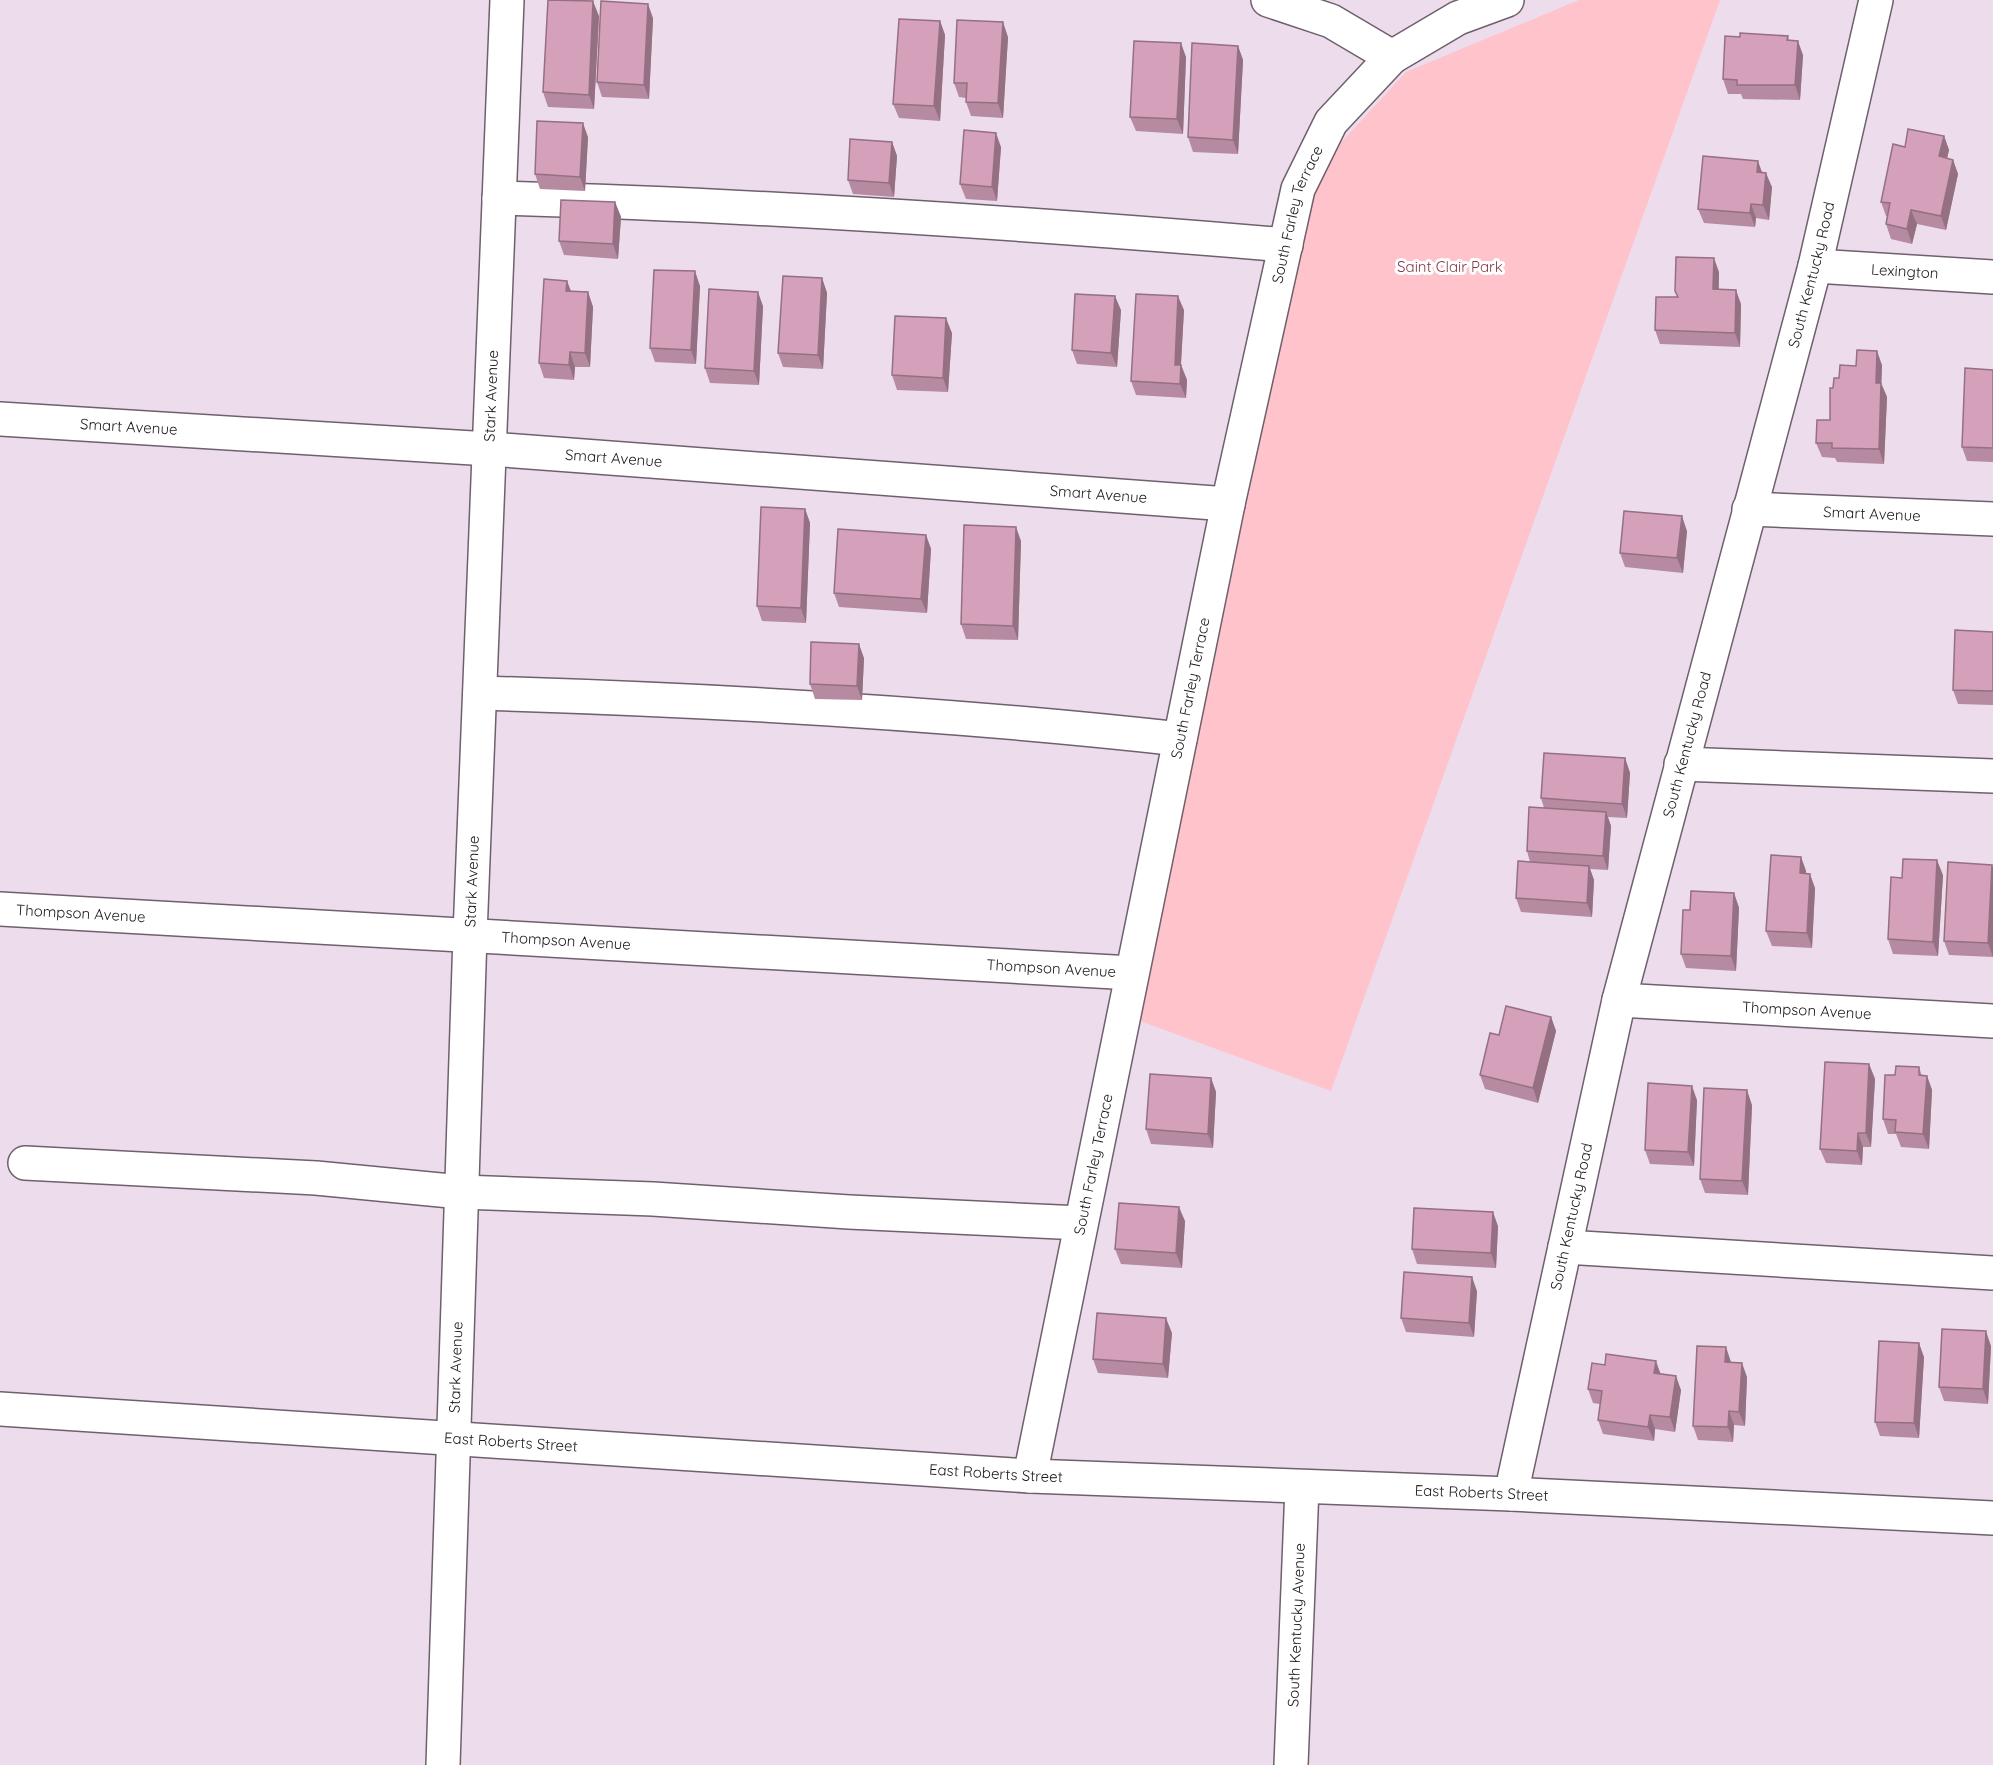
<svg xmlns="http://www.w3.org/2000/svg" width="1993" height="1765" font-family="Quicksand,sans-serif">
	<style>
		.green { fill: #ffc3cb }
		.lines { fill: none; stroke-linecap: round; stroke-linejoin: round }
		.minor-casing { stroke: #6e606d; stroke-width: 36 }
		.minor { stroke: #fff; stroke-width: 33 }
		.wall { fill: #b68aa0 }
		.shaded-wall { fill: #947082 }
		.building { fill: #d4a0ba; stroke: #947082; stroke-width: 1.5 }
		.labels { text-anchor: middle; stroke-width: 6; stroke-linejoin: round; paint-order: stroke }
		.street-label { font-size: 15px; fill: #1b161b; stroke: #fff }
		.park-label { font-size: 15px; fill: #803847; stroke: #fff }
	</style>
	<rect width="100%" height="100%" fill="#edddec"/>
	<!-- green -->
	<path class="green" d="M1579 0H1720L1331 1091 1140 1021 1298 189 1406 72Z"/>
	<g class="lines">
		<defs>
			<g id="minor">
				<path d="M1268 0 1331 21 1392 57"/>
				<path d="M499 198C762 205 1024 223 1286 245"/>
				<path id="s1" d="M1815 266 1993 277"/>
				<path id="s2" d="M0 419 489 449 1228 504"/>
				<path id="s3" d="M1749 509 1993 519"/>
				<path d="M480 693C715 700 946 713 1180 739"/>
				<path d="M1681 764 1993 776"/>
				<path id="s4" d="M0 909 1132 973"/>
				<path id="s5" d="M1619 1000 1993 1021"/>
				<path d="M25 1163 316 1178 461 1192 653 1199 849 1212 1081 1223"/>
				<path d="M1565 1247 1993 1273"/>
				<path id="s6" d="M0 1409 1030 1476 1511 1494 1993 1518"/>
				<path id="s7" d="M1030 1476 1228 504 1298 189 1331 122 1392 57 1458 18 1507 0"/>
				<path id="s8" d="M1511 1494 1619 1000 1815 266 1876 0"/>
				<path id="s9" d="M443 1765 470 935 507 0"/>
				<path id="s10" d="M1291 1765 1302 1487"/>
			</g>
		</defs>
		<!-- minor casing -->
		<use href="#minor" class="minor-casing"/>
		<!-- minor -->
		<use href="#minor" class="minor"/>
	</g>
	<!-- wall -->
	<path class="wall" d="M599 16 594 109 548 107 543 92Z
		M653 18 649 99 602 97 597 82Z
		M940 21 945 35 940 121 899 118 893 104Z
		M1788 36 1789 40 1803 55 1800 100 1743 99 1741 94H1728L1723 79 1740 37Z
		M1008 37 1003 118 971 116 966 102V98L959 97 954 83Z
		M1238 46 1243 60 1238 154 1193 152 1188 137Z
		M1186 57 1183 134 1136 131 1130 117Z
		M1944 136 1949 150 1947 158 1953 160 1958 174 1946 230 1917 224 1912 244 1891 239 1886 224 1887 216H1886L1881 202 1905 147Z
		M588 137 585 191 540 189 535 174Z
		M892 142 897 156 894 197 853 194 848 180Z
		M1001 147 997 201 966 199 960 184Z
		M1762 173 1772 187 1769 220 1756 218 1755 227 1704 223 1698 209Z
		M615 202 621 217 618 259 564 255 559 241Z
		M1719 272V289L1741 304 1740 347 1660 344 1655 330 1678 297Z
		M822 278 827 293 823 369 783 367 778 353Z
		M567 281 571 291 588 292 593 307 590 367H575L574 380 544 378 539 363Z
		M700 286 696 364 655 362 650 348Z
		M763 306 759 385 710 383 705 368Z
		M1121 310 1117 367 1077 364 1072 350Z
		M1184 310 1181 365 1187 380 1186 398 1136 395 1131 381Z
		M952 333 948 392 897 390 892 375Z
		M1882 365 1881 383 1887 397 1884 464 1837 462 1835 458 1822 457 1816 443 1830 420 1833 388 1839 378 1856 366Z
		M1993 370V462L1967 461 1962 447Z
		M805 509 810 523 806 623 762 621 757 606Z
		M1687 531 1683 573 1625 567 1620 553Z
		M926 535 931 549 927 613 839 607 834 593Z
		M1021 541 1018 640 966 639 961 624Z
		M1993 632V705L1958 704 1953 690Z
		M864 658 862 700 815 699 810 684Z
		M1625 758 1630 773 1627 818 1608 817 1611 826 1608 870 1590 869 1594 880 1592 917 1521 912 1516 898 1530 862 1527 851 1544 808 1541 798Z
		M1801 857 1806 871V874L1815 888 1812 948 1772 946 1766 931Z
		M1992 865 1993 868V957L1949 955 1944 941Z
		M1943 875 1938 956 1893 954 1888 939 1902 878Z
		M1734 893 1739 908 1736 971 1686 968 1681 954 1690 910Z
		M1551 1017 1556 1031 1538 1103 1485 1089 1480 1075 1499 1035Z
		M1869 1064 1875 1079 1871 1147H1863L1862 1165 1826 1163 1820 1149Z
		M1919 1067 1922 1076H1927L1932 1090 1929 1149 1901 1147 1896 1134H1888L1883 1119 1895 1075Z
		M1211 1078 1216 1092 1213 1148 1151 1144 1146 1129Z
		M1697 1100 1694 1166 1650 1164 1645 1150Z
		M1752 1105 1748 1195 1705 1193 1700 1179Z
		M1185 1221 1182 1268 1121 1264 1115 1249Z
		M1498 1226 1496 1268 1417 1264 1412 1249Z
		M1477 1291 1474 1337 1406 1332 1401 1318Z
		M1172 1333 1168 1378 1098 1373 1093 1359Z
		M1991 1346 1988 1404 1944 1401 1939 1387Z
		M1924 1357 1919 1438 1880 1436 1875 1422Z
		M1731 1362 1747 1377 1745 1426 1734 1425 1733 1442 1698 1440 1693 1426Z
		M1660 1374 1681 1390 1675 1432 1655 1429 1654 1441 1603 1434 1598 1420 1600 1404 1593 1403 1588 1389Z"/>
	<!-- shaded-wall -->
	<path class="shaded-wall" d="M593 1 599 16 594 109 589 95Z
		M648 4 653 18 649 99 644 85Z
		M940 21 945 35 940 121 934 106Z
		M1003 22 1008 37 1003 118 998 103Z
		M1798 41 1803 55 1800 100 1795 85Z
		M1181 43 1186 57 1183 134 1177 119Z
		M1238 46 1243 60 1238 154 1233 140Z
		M583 123 588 137 585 191 580 177Z
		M996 133 1001 147 997 201 992 187Z
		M1944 136 1949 150 1944 171 1939 156Z
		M892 142 897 156 894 197 889 183Z
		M1953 160 1958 174 1946 230 1941 216Z
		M1758 161 1763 175 1757 172Z
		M1766 173 1772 187 1769 220 1763 205Z
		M615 202 621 217 618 259 613 244Z
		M1751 204 1756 218 1755 227 1750 213Z
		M1911 210 1917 224 1912 244 1907 229Z
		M1714 258 1719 272 1718 304 1713 289Z
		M695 271 700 286 696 364 691 350Z
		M822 278 827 293 823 369 818 355Z
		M567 281 572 295 566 291Z
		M1736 290 1741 304 1740 347 1735 333Z
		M588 292 593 307 590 367 585 353Z
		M758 292 763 306 759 385 754 371Z
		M1115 296 1121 310 1117 367 1111 353Z
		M1178 296 1184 310 1180 379 1175 365Z
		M946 318 952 333 948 392 943 378Z
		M1877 351 1882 365 1881 397 1876 383Z
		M570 352 575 367 574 380 569 365Z
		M1181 365 1187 380 1186 398 1180 384Z
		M1881 383 1887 397 1884 464 1879 449Z
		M805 509 810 523 806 623 801 608Z
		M1682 516 1687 531 1683 573 1677 558Z
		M1016 527 1021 541 1018 640 1013 626Z
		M926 535 931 549 927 613 921 599Z
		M859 644 864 658 862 700 857 686Z
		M1625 758 1630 773 1627 818 1622 804Z
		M1606 812 1611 826 1608 870 1603 856Z
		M1801 857 1806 871 1805 888 1800 873Z
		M1937 860 1943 875 1938 956 1933 942Z
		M1992 865 1993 868V957L1988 943Z
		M1589 866 1594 880 1592 917 1587 903Z
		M1810 874 1815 888 1812 948 1807 933Z
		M1734 893 1739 908 1736 971 1731 956Z
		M1551 1017 1556 1031 1538 1103 1533 1088Z
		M1869 1064 1875 1079 1871 1147 1866 1133Z
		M1927 1076 1932 1090 1929 1149 1923 1134Z
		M1211 1078 1216 1092 1213 1148 1208 1134Z
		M1692 1086 1697 1100 1694 1166 1688 1152Z
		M1747 1090 1752 1105 1748 1195 1742 1181Z
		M1858 1133 1863 1147 1862 1165 1857 1151Z
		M1179 1207 1185 1221 1182 1268 1176 1253Z
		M1493 1212 1498 1226 1496 1268 1491 1253Z
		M1472 1277 1477 1291 1474 1337 1469 1323Z
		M1166 1318 1172 1333 1168 1378 1163 1364Z
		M1986 1331 1991 1346 1988 1404 1983 1389Z
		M1919 1343 1924 1357 1919 1438 1914 1423Z
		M1726 1347 1731 1362 1730 1377 1725 1362Z
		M1656 1361 1661 1375 1654 1373Z
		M1742 1363 1747 1377 1745 1426 1739 1412Z
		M1676 1376 1681 1390 1675 1432 1670 1417Z
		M1729 1411 1734 1425 1733 1442 1728 1427Z
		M1650 1415 1655 1429 1654 1441 1648 1427Z"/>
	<!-- building -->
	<path class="building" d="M548 0 593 1 589 95 543 92Z
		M601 1 648 4 644 85 597 82Z
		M899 19 940 21 934 106 893 104Z
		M957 20 1003 22 998 103 966 102 967 83H954Z
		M1740 33 1788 36 1787 40 1798 41 1795 85H1737V80L1723 79 1725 36 1740 37Z
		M1134 41 1181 43 1177 119 1130 117Z
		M1192 43 1238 46 1233 140 1188 137Z
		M537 121 583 123 580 177 535 174Z
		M1908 129 1944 136 1939 156 1953 160 1941 216 1911 210 1907 229 1886 224 1890 203 1881 202 1893 144 1905 147Z
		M964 130 996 133 992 187 960 184Z
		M850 139 892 142 889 183 848 180Z
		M1703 156 1758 161 1757 172 1766 173 1763 205 1751 204 1750 213 1698 209Z
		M561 200 615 202 613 244 559 241Z
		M1676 257 1714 258 1713 289 1736 290 1735 333 1655 330 1656 297H1678L1675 291Z
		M654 270 695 271 691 350 650 348Z
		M783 276 822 278 818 355 778 353Z
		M544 279 567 281 566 291 588 292 585 353 570 352 569 365 539 363Z
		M709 289 758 292 754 371 705 368Z
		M1075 294 1115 296 1111 353 1072 350Z
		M1136 294 1178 296 1175 365H1181L1180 384 1131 381Z
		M895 316 946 318 943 378 892 375Z
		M1857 350 1877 351 1876 383H1881L1879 449 1832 448V443H1816L1817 420H1830V388H1833L1834 378H1839L1840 365 1856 366Z
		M1965 368 1993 370V448L1962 447Z
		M761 507 805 509 801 608 757 606Z
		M1624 511 1682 516 1677 558 1620 553Z
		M964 525 1016 527 1013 626 961 624Z
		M838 529 926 535 921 599 834 593Z
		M1955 630 1993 632V691L1953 690Z
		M811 642 859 644 857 686 810 684Z
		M1544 753 1625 758 1622 804 1541 798Z
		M1529 807 1606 812 1603 856 1527 851Z
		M1771 855 1801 857 1800 873 1810 874 1807 933 1766 931Z
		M1903 859 1937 860 1933 942 1888 939 1891 877 1902 878Z
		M1518 861 1589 866 1587 903 1516 898Z
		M1948 862 1992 865 1988 943 1944 941Z
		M1691 891 1734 893 1731 956 1681 954 1683 910H1690Z
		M1506 1006 1551 1017 1533 1088 1480 1075 1490 1033 1499 1035Z
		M1825 1062 1869 1064 1866 1133H1858L1857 1151 1820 1149Z
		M1896 1066 1919 1067V1075L1927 1076 1923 1134 1895 1132 1896 1120 1883 1119 1885 1075H1895Z
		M1150 1074 1211 1078 1208 1134 1146 1129Z
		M1648 1083 1692 1086 1688 1152 1645 1150Z
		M1704 1088 1747 1090 1742 1181 1700 1179Z
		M1119 1203 1179 1207 1176 1253 1115 1249Z
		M1414 1208 1493 1212 1491 1253 1412 1249Z
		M1404 1272 1472 1277 1469 1323 1401 1318Z
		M1097 1313 1166 1318 1163 1364 1093 1359Z
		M1942 1329 1986 1331 1983 1389 1939 1387Z
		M1879 1341 1919 1343 1914 1423 1875 1422Z
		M1697 1346 1726 1347 1725 1362 1742 1363 1739 1412 1729 1411 1728 1427 1693 1426Z
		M1606 1354 1656 1361 1654 1373 1676 1376 1670 1417 1650 1415 1648 1427 1598 1420 1602 1391 1588 1389 1592 1363 1605 1365Z"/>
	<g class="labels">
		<!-- street labels -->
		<g class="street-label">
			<text dy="5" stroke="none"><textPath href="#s7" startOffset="1290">South Farley Terrace</textPath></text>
			<text dy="5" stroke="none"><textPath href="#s1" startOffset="90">Lexington</textPath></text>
			<text dy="5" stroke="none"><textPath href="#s8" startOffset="1256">South Kentucky Road</textPath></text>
			<text dy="5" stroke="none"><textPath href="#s9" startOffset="1370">Stark Avenue</textPath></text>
			<text dy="5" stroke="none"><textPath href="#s2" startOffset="129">Smart Avenue</textPath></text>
			<text dy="5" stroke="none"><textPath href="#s2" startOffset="615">Smart Avenue</textPath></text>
			<text dy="5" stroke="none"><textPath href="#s2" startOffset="1101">Smart Avenue</textPath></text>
			<text dy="5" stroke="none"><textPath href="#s3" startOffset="123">Smart Avenue</textPath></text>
			<text dy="5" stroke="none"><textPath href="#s7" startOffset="804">South Farley Terrace</textPath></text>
			<text dy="5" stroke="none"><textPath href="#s8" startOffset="770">South Kentucky Road</textPath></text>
			<text dy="5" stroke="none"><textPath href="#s9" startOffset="884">Stark Avenue</textPath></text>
			<text dy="5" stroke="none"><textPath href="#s4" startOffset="81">Thompson Avenue</textPath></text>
			<text dy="5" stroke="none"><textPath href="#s4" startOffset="567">Thompson Avenue</textPath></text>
			<text dy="5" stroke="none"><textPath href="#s4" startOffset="1053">Thompson Avenue</textPath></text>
			<text dy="5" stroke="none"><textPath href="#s5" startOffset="188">Thompson Avenue</textPath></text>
			<text dy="5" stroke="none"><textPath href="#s7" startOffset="318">South Farley Terrace</textPath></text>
			<text dy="5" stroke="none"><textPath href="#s8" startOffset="284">South Kentucky Road</textPath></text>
			<text dy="5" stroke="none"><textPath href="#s9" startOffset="398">Stark Avenue</textPath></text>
			<text dy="5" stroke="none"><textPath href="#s6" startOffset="512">East Roberts Street</textPath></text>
			<text dy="5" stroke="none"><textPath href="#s6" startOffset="998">East Roberts Street</textPath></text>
			<text dy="5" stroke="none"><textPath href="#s6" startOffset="1484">East Roberts Street</textPath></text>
			<text dy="5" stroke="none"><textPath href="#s10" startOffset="140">South Kentucky Avenue</textPath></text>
		</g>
		<!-- park labels -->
		<g class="park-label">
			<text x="1450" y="272">Saint Clair Park</text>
		</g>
	</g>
</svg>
